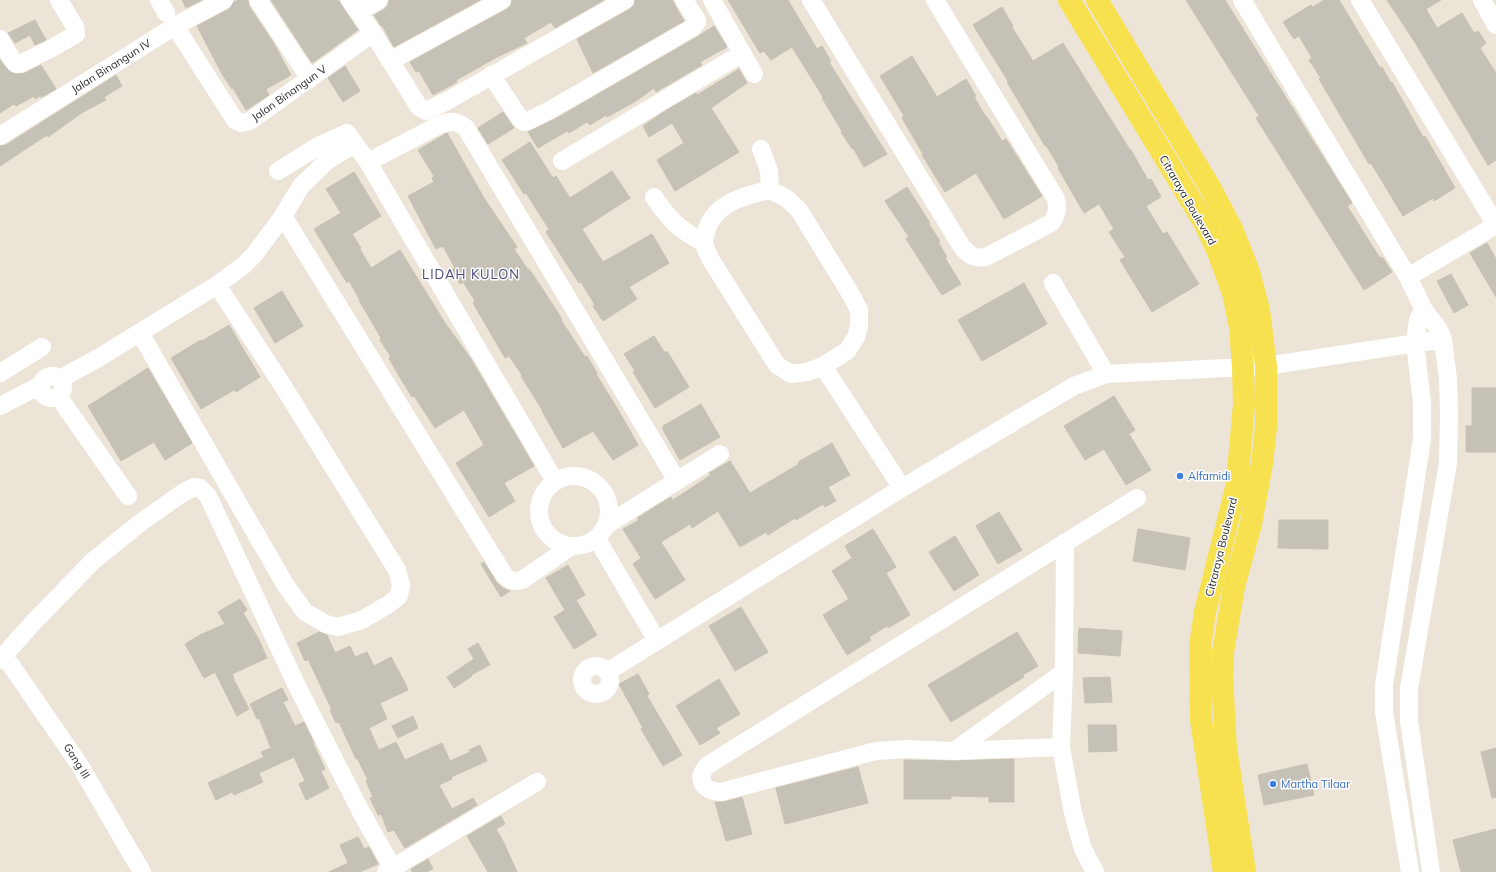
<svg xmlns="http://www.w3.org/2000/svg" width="1496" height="872" font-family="Mulish,sans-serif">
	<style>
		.building { fill: #c6c1b7; stroke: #c6c1b1 }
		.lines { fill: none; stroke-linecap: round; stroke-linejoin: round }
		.minor { stroke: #fff; stroke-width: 18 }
		.major { stroke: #f8e14f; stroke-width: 22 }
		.shop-dot { fill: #3f7fe0; stroke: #fff; stroke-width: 1.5 }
		.labels { text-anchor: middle; stroke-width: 3; stroke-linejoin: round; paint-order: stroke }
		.street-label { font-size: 11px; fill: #272727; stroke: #fff }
		.shop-label { font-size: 11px; fill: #366cbe; stroke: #fff; text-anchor: start }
		.quarter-label { font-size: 13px; letter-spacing: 1px; fill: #464a7a; stroke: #fff }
	</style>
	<rect width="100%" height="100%" fill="#ebe4d7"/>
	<!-- building -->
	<path class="building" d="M182 0H202L186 8Z
		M239 0H248L249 6 273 42 291 75 266 89 269 95 246 110 233 88 232 89 222 74 197 26 229 9 234 2Z
		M271 0H338L358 30 312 63Z
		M389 0H480L394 47 382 25 381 26 374 15 385 9 388 5Z
		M512 0H604L555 28 551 22 524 38 527 43 499 56 456 80 457 82 433 95 419 71 416 72 410 62 507 9 511 5Z
		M635 0H672L684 21 593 73 577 39 630 9 634 5Z
		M728 0H788L817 49 822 46 831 61 829 62 842 83 887 154 864 167 853 148 852 149 841 132 842 131 822 98 823 97 792 47 771 60 764 51 760 53Z
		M1186 0H1225L1352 203 1347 206 1380 258 1382 257 1392 272 1364 290 1256 118 1259 116Z
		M1324 0H1339L1380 68 1382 67 1391 83 1392 82 1423 137 1425 136 1455 188 1434 201 1433 198 1403 216 1371 163 1369 164 1319 79 1321 78 1309 60 1312 58 1299 36 1294 39 1283 22 1311 5 1313 7Z
		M1387 0H1441L1426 9 1437 28 1462 13 1474 33 1478 31 1486 43 1480 48 1496 73V160L1488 165 1416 44Z
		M1002 7 1013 26 1012 27 1033 61 1063 43 1130 150H1131L1148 180 1151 179 1161 197 1146 206 1163 234 1167 232 1199 284 1152 312 1120 260 1125 257 1109 232 1114 229 1099 204 1084 213 1058 168 1059 167 1046 145 1045 146 1007 82 1008 81 973 25Z
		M35 20 46 40 35 45 30 35 15 43 8 33Z
		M714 26 727 47 700 62 702 65 656 92 654 88 636 101 607 117 606 115 590 125 587 122 569 133 567 131 538 148 528 132 555 119 697 37Z
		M912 56 937 97 966 79 976 96 974 97 986 117H987L1002 141 1006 139 1042 196 1004 219 976 173 945 192 922 155 923 154 902 118 904 116 880 76Z
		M0 60 9 71 16 74 25 73 41 65 56 89 42 97 40 96 35 99 34 96 16 106 14 104 0 113Z
		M345 66 360 91 343 102 328 78Z
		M739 69 747 83 711 108 739 152 675 191 657 160 684 143 672 123 649 137 643 126 665 111 696 93 697 95Z
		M116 75 122 86 104 97 106 100 83 112 48 137 47 135 0 166V146L6 145Z
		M503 112 514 128 488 144 478 128Z
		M447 133 484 198 517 247 514 249 528 270 529 269 540 285 562 319 561 320 585 357 587 356 597 373 596 374 617 408 638 445 613 460 593 431 563 448 542 411H543L521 376 522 375 509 356 505 358 473 303 475 301 463 282 460 284 451 270 455 268 443 246 436 249 408 196 434 182 432 178 434 176 418 150Z
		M530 142 553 178 556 176 570 198 612 171 630 198 582 229 603 262 652 234 669 263 629 287 637 299 603 321 593 306 595 305 581 282 579 283 546 232 549 229 526 193 524 194 502 160Z
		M354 172 381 216 352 234 361 248 360 249 371 268 400 250 445 323 471 359 534 466 504 483 515 501 489 517 456 463 484 445 464 410 435 428 414 396 412 397 399 376 389 358 391 357 380 340 381 338 359 300H360L349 281 347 283 314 229 341 213 326 189Z
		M907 187 930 223H928L940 241 938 242 947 257 945 258 961 284 942 295 906 239 909 237 885 201Z
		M1487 243 1496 259V297L1470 253Z
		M1451 274 1468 305 1454 313 1437 281Z
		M1024 283 1047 324 982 361 958 320Z
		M282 291 303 326 275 343 254 308Z
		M229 325 260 377 236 392 234 390 201 409 171 358 201 340 202 341Z
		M654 336 665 353 667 351 689 387 655 408 633 372 635 371 624 354Z
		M148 368 192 443 165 460 154 442 121 461 88 406Z
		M1472 388H1496V452H1466V426H1472Z
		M1114 396 1135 430 1129 434 1151 470 1126 485 1104 449 1085 460 1064 426Z
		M701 404 720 437 680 460 663 430V426Z
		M832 443 850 475 828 487 836 501 825 507 823 504 796 520 795 518 768 535 766 532 740 547 718 511 692 528 690 524 661 542 685 580 655 599 633 564 641 558 623 529 639 520 637 518 671 497 673 500 711 475 709 473 730 461 750 493 799 464 798 462Z
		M999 512 1022 550 998 564 976 526Z
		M1279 520H1328V549L1278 548Z
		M873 529 896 567 886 573 910 615 888 628 887 626 869 637 871 640 847 655 823 615 849 599 832 571 852 558 845 546Z
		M1138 529 1190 538 1185 570 1133 561Z
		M955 536 979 575 954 591 929 552Z
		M484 562 497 583 503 588 510 591 501 597 481 564Z
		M568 565 585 595 576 600 597 635 574 649 554 617 565 610 546 578Z
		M240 599 247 610 243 613 258 638 267 658 232 674 234 678H233L249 709 237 716 215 672 204 678 185 644 200 635 225 624 218 612Z
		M741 607 768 652 735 671 709 626Z
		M1079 628 1122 631 1120 656 1078 653Z
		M319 632 327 635 335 653 350 646 355 657 367 652 374 666 391 657 405 683 408 690 380 703 387 719 369 728 379 750 396 742 405 760 442 743 450 761 470 752 469 750 480 745 487 761 451 777 452 779 439 785 452 809 473 798 477 805 405 848 394 830 388 832 381 814 378 815 370 798 373 797 366 781 368 780 357 758 356 759 339 722 336 723 330 710H332L308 659 305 661 297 643Z
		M1017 632 1038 666 1023 675 1024 677 951 722 928 685Z
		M478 643 490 665 471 675 472 676 454 688 447 677 474 659 468 649Z
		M638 674 649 694 647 696 682 755 663 766 641 729 643 728 619 684Z
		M1110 677 1112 702 1085 703 1083 678Z
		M719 679 740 714 716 728 720 733 700 745 676 706Z
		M282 688 288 700 283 702 295 726 304 722 314 743H313L325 769 321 771 329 788 306 800 299 784 305 781 294 757 259 773 263 782 234 795 232 792 216 800 208 783 264 757 261 752 271 748 259 718 257 719 250 704Z
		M413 716 418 728 398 738 392 726Z
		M1088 725H1116L1117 751 1089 752Z
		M1496 748V797L1492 798 1481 752Z
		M1014 759V802H989V797L951 796V799H904V760L954 761Z
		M1307 764 1314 795 1264 805 1258 775Z
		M858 767 868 803 785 824 776 788Z
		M742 797 752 834 726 841 715 802H724Z
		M501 816 505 824 496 829 504 843 517 872H488L467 836Z
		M1496 829V872H1461L1453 840Z
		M358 837 364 849 369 847 378 864 360 872H329L348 863 340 845Z
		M428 859 433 869 427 872H412L411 869Z"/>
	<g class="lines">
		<!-- minor -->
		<path class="minor" d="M159 0 166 13
			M258 0 310 79
			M350 0 373 33 419 107 426 111 447 101 625 0
			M712 0 754 74
			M811 0 962 247C970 256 974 259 986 257L1051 223C1057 215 1058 209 1056 199L935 0
			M1242 0 1408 277 1424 310 1438 328 1443 339 1448 379 1449 413 1448 463 1409 688V721L1431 872
			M1360 0 1496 225
			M1482 0 1496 25
			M359 12 379 0
			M175 26 235 120 241 123 250 121 373 33
			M0 39 13 61 16 64H20L54 47 76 34 75 27 59 0
			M390 61 502 0
			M491 75 521 120 524 122 528 121 550 110 692 28 697 22V20L684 0
			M0 136 175 26 224 0
			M761 149 769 171 770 190
			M562 161 741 54
			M368 162 439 125C450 121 456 120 466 128L677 481
			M278 171 320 145 347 133 368 162 555 481
			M770 190 786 198 799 210 850 293 859 310V326L856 337 847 351 823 366 807 372 791 374 777 365 711 260C709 255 704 248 704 242 704 240 705 236 706 233 712 204 745 195 770 190Z
			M654 197C670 221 679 229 704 243
			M283 216 504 575C510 581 514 582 522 580L570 547
			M1408 277 1496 225
			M1053 283 1106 374
			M140 333 286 586 305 612 326 624 338 627 362 620 389 604 399 596 401 585 397 570 283 386 217 285
			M823 366 902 488
			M0 373 42 347
			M41 387a11 11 0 1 1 22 0a11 11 0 1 1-22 0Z
			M60 379 100 357 217 285 244 265 254 255 283 216 301 186 328 160 355 144
			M58 396 128 496
			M0 406 41 385
			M539 511a35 35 0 1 1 70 0a35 35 0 1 1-70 0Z
			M608 524 720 454
			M597 539 657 641
			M1065 542 1064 672 1061 747 1073 813 1083 849 1095 872
			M4 655 79 764 142 872
			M0 660 29 627 93 561 140 523 181 494 194 487 200 488 208 496 298 688 361 812 395 872
			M582 680a14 14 0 1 1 28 0a14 14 0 1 1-28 0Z
			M607 672 902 488 1074 386 1106 374 1266 366 1443 339
			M1061 747 954 751 907 749 876 751 721 792C704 791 694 779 708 765L1137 498
			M954 751 1064 672
			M386 872 537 782
			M1410 872 1384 712V685L1422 439V403L1415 343 1418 320 1424 310"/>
		<!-- major -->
		<path class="major" d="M1069 0 1204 222 1218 252 1233 293 1240 327 1243 368 1244 404 1237 484 1205 612 1200 646 1201 720 1224 872
			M1097 0 1211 189 1232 229 1249 272 1259 310 1266 366V428L1262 464 1251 524 1234 587 1223 652 1222 677 1226 748 1245 872"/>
	</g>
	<!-- markers -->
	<g class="shop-dot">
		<circle cx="1180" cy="476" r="4"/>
		<circle cx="1273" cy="784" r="4"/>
	</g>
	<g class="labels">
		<!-- street labels -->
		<g class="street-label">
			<text transform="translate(111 66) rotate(-32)" y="4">Jalan Binangun IV</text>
			<text transform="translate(289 93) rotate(-35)" y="4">Jalan Binangun V</text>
			<text transform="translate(1188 200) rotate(60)" y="4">Citraraya Boulevard</text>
			<text transform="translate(1221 547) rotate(-76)" y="4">Citraraya Boulevard</text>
			<text transform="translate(77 761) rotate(58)" y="4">Gang III</text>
		</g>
		<!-- shop labels -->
		<g class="shop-label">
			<text x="1188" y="480">Alfamidi</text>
			<text x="1281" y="788">Martha Tilaar</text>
		</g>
		<!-- quarter labels -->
		<g class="quarter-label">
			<text x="471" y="279">LIDAH KULON</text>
		</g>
	</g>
</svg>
